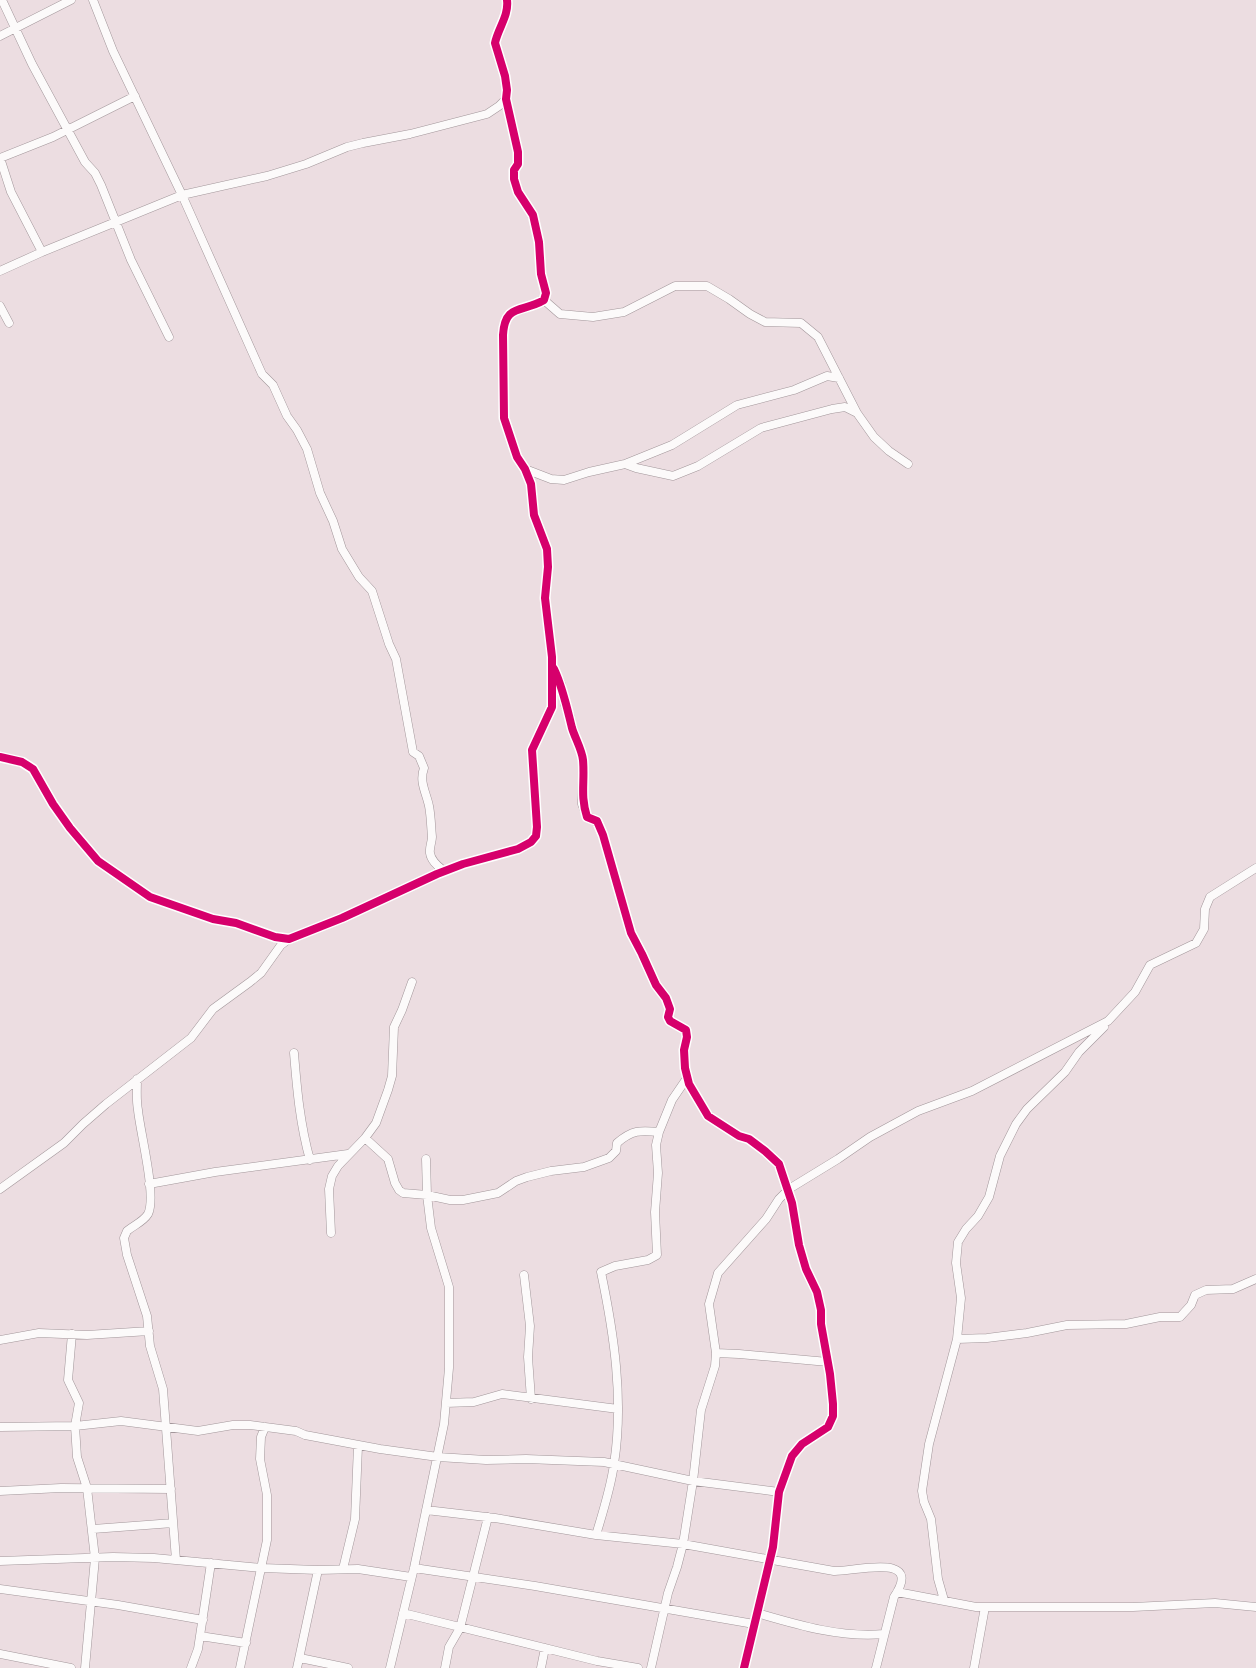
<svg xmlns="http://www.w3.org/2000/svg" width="1256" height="1668" font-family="'Work Sans',sans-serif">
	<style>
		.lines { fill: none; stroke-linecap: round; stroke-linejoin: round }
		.minor-casing { stroke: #a2969a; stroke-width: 9 }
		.minor { stroke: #fcfafa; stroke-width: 8 }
		.cycleway-casing { stroke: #fff; stroke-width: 11 }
		.cycleway { stroke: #d6006c; stroke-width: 8 }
	</style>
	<rect width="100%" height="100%" fill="#ecdde1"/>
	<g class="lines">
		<defs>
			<path id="minor" d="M2 0 32 64 85 162 95 173 101 185 131 260 169 337
				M93 0 113 51 182 195 262 374 273 385 287 416 297 430 307 449 320 493 333 521 342 549 359 577 372 591 389 644 396 659 413 752 419 756 424 768C419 782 426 792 429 806 431 816 431 827 432 837 432 842 429 848 430 853 431 861 438 866 444 871
				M0 36 71 0
				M42 252 11 192 0 158 53 137 135 96
				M0 271 42 252 182 195 267 176 306 164 347 147 363 143 410 134 487 114 499 106 506 99
				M544 300 560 314 593 317 624 312 675 286H707L729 299 750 314 765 322 801 323 818 337 857 413 874 437 889 451 908 464
				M0 306 9 323
				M625 464 636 468 673 476 698 466 761 428 832 409 845 407 857 413
				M525 469 551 479 564 480 589 472 625 464 672 445 737 405 794 390 827 376 839 378
				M554 669 561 684 565 705 570 716 572 726 583 758 582 804 587 817 597 821 603 835 631 933 642 954 656 985 666 998 670 1009 668 1017 670 1021 686 1030 687 1037 684 1050 685 1068 689 1084 708 1116 739 1136 749 1139 765 1151 779 1164 792 1203 799 1245 806 1269 817 1292 821 1310V1324L830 1374 833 1404V1416L828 1427 802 1444 792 1456 779 1492 773 1547 744 1668
				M0 757 22 762 33 769 53 804 70 828 98 861 150 897 213 919 236 923 275 937 289 939 342 918 437 874 463 864 518 849 531 842 536 836 537 827 532 750 552 707V657L545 598 548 567 547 549 534 515 531 484 525 469 517 457 504 418 503 335C505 303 522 313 544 300L546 293 541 274 539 242 533 215 518 192 514 179V170L518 164V152L506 99 507 90 505 76 495 43C498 28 509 16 507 0
				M294 1053C297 1090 300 1124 310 1160
				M137 1079C137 1089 136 1100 138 1110 140 1132 157 1196 148 1214 143 1222 134 1225 127 1231L124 1238 127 1255 147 1316 150 1346 163 1389 176 1560
				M365 1138 388 1159 395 1183 399 1190 403 1193 427 1195 450 1200H463L498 1193 516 1181 527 1177 551 1171 584 1167 609 1158 616 1151 617 1143C632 1130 640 1130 659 1132
				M149 1184 215 1172 348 1154
				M0 1189 64 1143 83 1124 106 1104 191 1038 213 1009 250 982 261 973 281 945 289 939
				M331 1233 329 1189 332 1176 338 1166 365 1138 376 1123 388 1090 392 1076 394 1027 402 1010 412 982
				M524 1275 530 1326 528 1357 531 1399
				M72 1334 68 1380 79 1403 75 1426 77 1457 87 1488 95 1558 85 1668
				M957 1339 987 1338 1027 1333 1067 1325 1126 1324 1160 1317H1180L1191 1305 1195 1295 1206 1290 1233 1289 1256 1279
				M0 1340 39 1333 87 1335 149 1331
				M716 1353 739 1354 828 1362
				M446 1403 474 1402 502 1394 618 1409
				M0 1427 75 1426 121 1421 198 1431 233 1425H250L296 1431 305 1435 380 1449 438 1457 486 1460 526 1459 604 1462 693 1481 779 1492
				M0 1491 61 1488 171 1489
				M426 1510 495 1518 596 1535 683 1544 834 1571C853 1572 925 1551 894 1597L876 1668
				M93 1529 173 1523
				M596 1535C603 1512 611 1487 614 1464 624 1400 614 1334 601 1272L615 1266 648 1260 657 1255 655 1212 658 1173 656 1145 659 1132 672 1100 687 1078
				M0 1561 113 1557 154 1558 262 1568 318 1570 358 1569 411 1577
				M414 1568 535 1586 754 1624
				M343 1569 355 1519 358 1446
				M0 1589 118 1605 203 1620
				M897 1592 976 1607H1133L1215 1603 1256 1607
				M944 1600 938 1579 931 1519 924 1502 922 1491 929 1444 957 1339 961 1298 956 1263 958 1242 966 1229 978 1216 989 1197 1000 1156 1016 1124 1027 1109 1065 1072 1079 1052 1104 1027
				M403 1613 597 1661 638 1668
				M757 1613C798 1625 841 1638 884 1634
				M200 1636 246 1643
				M0 1654 71 1668
				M300 1658 348 1668
				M191 1668 198 1649 211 1563
				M240 1668 267 1540V1495L260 1459 261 1437 265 1427
				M297 1668 318 1570
				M390 1668 414 1568 444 1424 449 1368V1287L431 1228 427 1195 426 1159
				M445 1668 449 1647 460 1628 488 1517
				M541 1668 545 1648
				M651 1668 668 1593 677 1567 683 1544 693 1481 701 1410 715 1366 716 1353 709 1304 718 1273 766 1219 779 1199 789 1189 838 1159 870 1137 918 1111 972 1091 1108 1021 1135 992 1150 965 1196 943 1204 929 1205 909 1210 897 1256 868
				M974 1668 985 1607"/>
		</defs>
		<!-- minor casing -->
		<use href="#minor" class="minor-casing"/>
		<!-- minor -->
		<use href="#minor" class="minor"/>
		<defs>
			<path id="cycleway" d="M554 669C563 688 567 708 572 728 575 738 582 750 583 760 585 782 580 795 587 817L597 821 603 835 631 933 642 954 656 985 666 998 670 1009 668 1017 670 1021 686 1030 687 1037 684 1050 685 1068 689 1084 708 1116 739 1136 749 1139 765 1151 779 1164 792 1203 799 1245 806 1269 817 1292 821 1310V1324L830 1374 833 1404V1416L828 1427 802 1444 792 1456 779 1492 773 1547 744 1668
				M0 757 22 762 33 769 53 804 70 828 98 861 150 897 213 919 236 923 275 937 289 939 342 918 437 874 463 864 518 849 531 842 536 836 537 827 532 750 552 707V657L545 598 548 567 547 549 534 515 531 484 525 469 517 457 504 418 503 335C505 303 522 313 544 300L546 293 541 274 539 242 533 215 518 192 514 179V170L518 164V152L506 99 507 90 505 76 495 43C498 28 509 16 507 0"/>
		</defs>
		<!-- cycleway casing -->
		<use href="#cycleway" class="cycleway-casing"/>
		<!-- cycleway -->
		<use href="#cycleway" class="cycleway"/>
	</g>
</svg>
